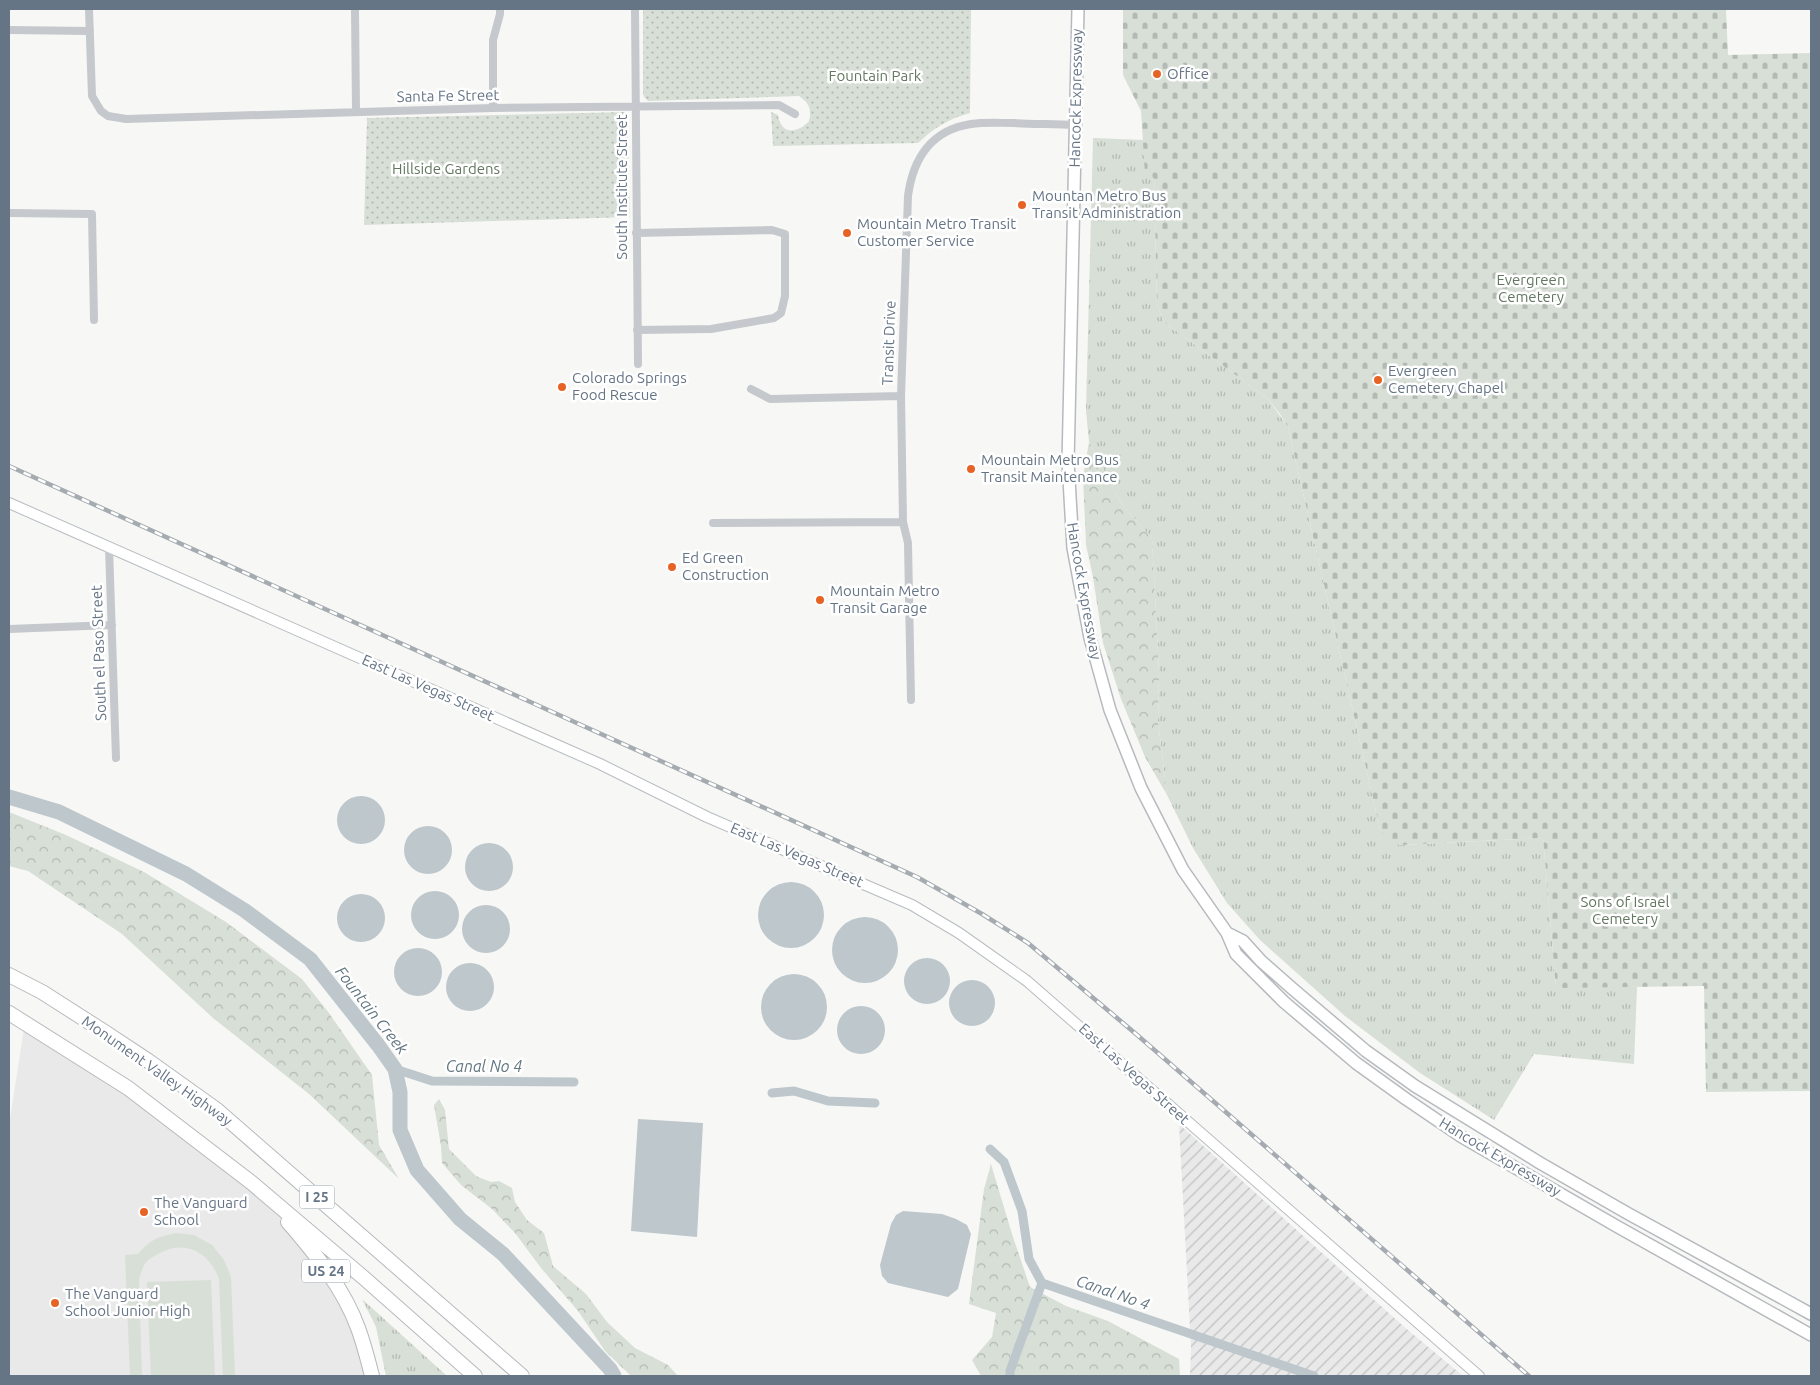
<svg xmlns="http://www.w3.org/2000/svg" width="1820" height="1385" font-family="Ubuntu,sans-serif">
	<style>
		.built { fill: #e8e9e8 }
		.industrial { fill: url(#industrial-furrows) }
		.grass { fill: url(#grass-tufts) }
		.forest { fill: url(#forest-crowns) }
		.cemetery { fill: url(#cemetery-stones) }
		.park { fill: url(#park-dots) }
		.pitch { fill: #d8dfd6 }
		.water { fill: #bdc7cc }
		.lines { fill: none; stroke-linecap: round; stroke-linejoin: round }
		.canal { stroke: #bdc7cc; stroke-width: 9 }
		.river { stroke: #bdc7cc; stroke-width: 15 }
		.secondary-casing { stroke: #b7bcc1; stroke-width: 12 }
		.primary-casing { stroke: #b6babe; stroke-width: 14 }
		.highway-casing { stroke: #b6b9bd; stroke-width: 16 }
		.street { stroke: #c5c8cc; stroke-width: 8 }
		.secondary { stroke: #fff; stroke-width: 10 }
		.primary { stroke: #fff; stroke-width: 11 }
		.highway { stroke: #fff; stroke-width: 14 }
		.rail-casing { stroke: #a5abb1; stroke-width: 4.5 }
		.rail { stroke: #fff; stroke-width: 2.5; stroke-dasharray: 8; stroke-linecap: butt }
		.poi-dot { fill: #e76325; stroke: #fff; stroke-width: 2 }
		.labels { text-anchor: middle; stroke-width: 5; stroke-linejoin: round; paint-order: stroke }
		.shield { fill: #fff; stroke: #949eaa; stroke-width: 1 }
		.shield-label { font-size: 14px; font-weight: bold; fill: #667586 }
		.poi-label { font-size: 15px; fill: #667586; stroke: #fff; text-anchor: start }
		.park-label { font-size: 15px; fill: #647861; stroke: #fff }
		.street-label { font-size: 15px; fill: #667586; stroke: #fff }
		.water-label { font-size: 16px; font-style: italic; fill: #627782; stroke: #fff }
	</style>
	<defs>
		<pattern id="industrial-furrows" width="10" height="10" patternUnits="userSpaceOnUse" patternTransform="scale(1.25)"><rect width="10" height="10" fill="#e8e9e8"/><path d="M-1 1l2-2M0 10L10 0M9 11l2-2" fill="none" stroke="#c0c1c2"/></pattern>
		<pattern id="grass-tufts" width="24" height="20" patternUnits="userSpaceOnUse" patternTransform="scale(1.25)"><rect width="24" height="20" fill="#d8dfd6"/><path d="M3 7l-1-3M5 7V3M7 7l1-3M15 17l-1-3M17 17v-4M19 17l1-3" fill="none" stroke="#b3b9b3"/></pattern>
		<pattern id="forest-crowns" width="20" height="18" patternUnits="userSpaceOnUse" patternTransform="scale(1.25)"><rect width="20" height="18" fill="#d8dfd6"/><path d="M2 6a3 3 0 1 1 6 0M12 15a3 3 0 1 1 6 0" fill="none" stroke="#b3b9b3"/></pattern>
		<pattern id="cemetery-stones" width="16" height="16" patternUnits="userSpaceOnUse" patternTransform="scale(1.25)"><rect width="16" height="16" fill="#d8dfd6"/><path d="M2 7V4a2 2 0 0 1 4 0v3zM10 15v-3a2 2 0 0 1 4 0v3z" fill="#b3b9b3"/></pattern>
		<pattern id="park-dots" width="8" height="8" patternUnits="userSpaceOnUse" patternTransform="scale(1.25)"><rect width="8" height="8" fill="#d8dfd6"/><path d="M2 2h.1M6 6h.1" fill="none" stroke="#b3b9b3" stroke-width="1.8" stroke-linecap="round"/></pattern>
	</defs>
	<rect width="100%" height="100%" fill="#f7f8f5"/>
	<!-- built -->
	<path class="built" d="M25 1022 252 1183 305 1242 335 1284 371 1376H9V1125Z"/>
	<!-- industrial -->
	<path class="industrial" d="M1179 1124 1402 1325 1463 1376H1190L1191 1347Z"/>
	<!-- grass -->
	<path class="grass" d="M1093 138 1144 140 1154 178 1157 304 1163 321 1268 399 1288 427 1380 829 1399 845 1543 838 1556 987H1637L1634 1064 1534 1054 1494 1120 1420 1073 1345 1016 1260 940 1227 903 1193 848 1167 795 1158 721 1159 672 1152 539 1121 503 1089 442 1086 411Z
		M362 1299 447 1376H386L376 1327Z"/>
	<!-- forest -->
	<path class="forest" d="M1089 442 1121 503 1152 539 1159 672 1158 721 1167 795 1145 757 1121 699 1103 643 1093 577 1086 545 1083 477Z
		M9 812 66 835 144 872 226 922 302 979 329 1013 372 1075 379 1145 399 1179 309 1094 213 1018 122 934 28 871 9 866Z
		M439 1099 445 1110 449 1149 476 1176 491 1182 499 1181 512 1188 515 1202 527 1220 544 1233 553 1266 586 1294 607 1322 635 1348 668 1365 678 1376H631L605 1351 578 1311 541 1268 515 1233 492 1209 461 1185 442 1163 441 1146 434 1105Z
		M991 1164 1012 1234 1030 1287 1066 1306 1108 1321 1179 1359 1180 1376H981L972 1360 992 1337 996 1313 969 1304 984 1189Z"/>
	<!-- cemetery -->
	<path class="cemetery" d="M1123 9H1726L1728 55 1811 53V1091L1706 1092 1704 986 1556 988 1543 838 1399 845 1388 840 1380 829 1288 427 1280 414 1268 399 1163 321 1157 304 1154 178 1145 174 1141 111 1123 75Z"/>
	<!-- park -->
	<path class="park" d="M643 9H971L970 113C948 119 934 128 918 143L773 146 771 112 778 115C781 135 797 134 809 121 812 109 809 103 799 96L648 101 644 97 643 93Z
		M627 112 630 217 364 225 367 118Z"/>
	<!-- pitch -->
	<path class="pitch" d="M176 1233 194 1235 212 1245 224 1260 231 1277 235 1376H223L219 1279C210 1253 186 1239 160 1253 154 1256 148 1259 144 1265 142 1269 140 1275 139 1280L142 1376H130L125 1255 138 1254C150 1240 157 1237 176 1233Z
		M211 1280 215 1376H151L147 1282Z"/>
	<!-- water -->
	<path class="water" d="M337 820a24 24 0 1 1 48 0a24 24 0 1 1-48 0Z
		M404 850a24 24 0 1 1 48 0a24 24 0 1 1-48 0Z
		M465 867a24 24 0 1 1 48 0a24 24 0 1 1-48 0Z
		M758 915a33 33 0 1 1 66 0a33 33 0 1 1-66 0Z
		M411 915a24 24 0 1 1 48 0a24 24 0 1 1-48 0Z
		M337 918a24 24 0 1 1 48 0a24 24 0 1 1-48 0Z
		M462 929a24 24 0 1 1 48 0a24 24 0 1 1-48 0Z
		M832 950a33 33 0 1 1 66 0a33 33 0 1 1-66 0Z
		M394 972a24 24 0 1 1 48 0a24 24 0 1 1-48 0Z
		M904 981a23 23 0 1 1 46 0a23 23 0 1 1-46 0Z
		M446 987a24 24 0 1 1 48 0a24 24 0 1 1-48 0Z
		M761 1007a33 33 0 1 1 66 0a33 33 0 1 1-66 0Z
		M949 1003a23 23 0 1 1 46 0a23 23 0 1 1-46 0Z
		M837 1030a24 24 0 1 1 48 0a24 24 0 1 1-48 0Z
		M638 1119 703 1123 697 1237 631 1231Z
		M903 1211 942 1214 956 1219 967 1225 971 1234 958 1289 948 1297 888 1283 882 1276 880 1265 891 1224 896 1215Z"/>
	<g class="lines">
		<!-- canal -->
		<path class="canal" d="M395 1069 432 1081 574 1082
			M772 1093 794 1091 828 1101 875 1103
			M990 1149 1004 1162 1022 1211 1029 1259 1042 1283 1314 1376
			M1010 1376V1371L1042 1283"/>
		<!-- river -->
		<path class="river" d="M9 797 59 812 186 874 244 910 310 959 378 1045 395 1069 400 1092V1130L417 1170 460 1219 503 1254 610 1369 614 1376"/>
		<defs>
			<path id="secondary" d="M9 503 600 764 707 817 912 905 959 933 1027 981 1479 1376"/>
			<path id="primary" d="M1078 9 1069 420 1068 462 1073 548 1090 638 1110 710 1141 788 1183 870 1227 933 1236 954 1284 1002 1356 1063 1406 1099 1462 1137 1618 1227 1811 1335
				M1227 933 1243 941 1261 961 1294 990 1366 1051 1415 1086 1540 1163 1627 1213 1811 1314"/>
			<path id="highway" d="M9 975 42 992 103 1031 147 1060 217 1110 522 1376
				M9 1013 128 1088 252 1183 364 1278 475 1376
				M288 1222C315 1253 344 1289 358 1328 364 1344 368 1360 372 1376"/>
		</defs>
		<!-- secondary casing -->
		<use href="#secondary" class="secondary-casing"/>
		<!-- primary casing -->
		<use href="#primary" class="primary-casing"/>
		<!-- highway casing -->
		<use href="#highway" class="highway-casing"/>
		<!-- street -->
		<path class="street" d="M89 9 92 96 101 111 108 116 126 119 493 108 779 105 795 114
			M355 9 356 112
			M635 9 638 364
			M9 30 90 31
			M493 108V40L500 14V9
			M9 213 92 214 94 320
			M636 233 772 230 785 234V296L781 313 774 318 711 329 637 330
			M751 389 770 399 901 396
			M713 523 903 522
			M109 547 116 758
			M9 629 112 625
			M911 700 908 543 903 522 901 396 908 196C913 159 931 130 971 124 985 122 999 123 1013 123 1034 124 1055 124 1075 125"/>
		<!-- secondary -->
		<use href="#secondary" class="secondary"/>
		<!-- primary -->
		<use href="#primary" class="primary"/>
		<!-- highway -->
		<use href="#highway" class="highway"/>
		<defs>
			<path id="rail" d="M9 466 917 877 982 914 1028 943 1136 1034 1529 1376"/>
		</defs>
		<!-- rail casing -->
		<use href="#rail" class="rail-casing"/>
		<!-- rail -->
		<use href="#rail" class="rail"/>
	</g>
	<!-- markers -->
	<g class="poi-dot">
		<circle cx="1157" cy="74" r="5"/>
		<circle cx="1022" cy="205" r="5"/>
		<circle cx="847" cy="233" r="5"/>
		<circle cx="1378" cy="380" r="5"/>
		<circle cx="562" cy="387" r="5"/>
		<circle cx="971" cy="469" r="5"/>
		<circle cx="672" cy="567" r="5"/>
		<circle cx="820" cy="600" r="5"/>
		<circle cx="144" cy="1212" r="5"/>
		<circle cx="55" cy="1303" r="5"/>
	</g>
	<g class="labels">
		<!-- shield labels -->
		<g class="shield">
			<rect x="299.5" y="1185.5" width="35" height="23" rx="4"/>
			<rect x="302" y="1259.5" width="48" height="23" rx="4"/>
		</g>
		<g class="shield-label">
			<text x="317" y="1202">I 25</text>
			<text x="326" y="1276">US 24</text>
		</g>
		<!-- poi labels -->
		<g class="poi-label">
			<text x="1167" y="79">Office</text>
			<text x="1032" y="201">Mountan Metro Bus<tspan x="1032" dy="17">Transit Administration</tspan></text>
			<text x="857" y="229">Mountain Metro Transit<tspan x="857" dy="17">Customer Service</tspan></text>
			<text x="1388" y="376">Evergreen<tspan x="1388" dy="17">Cemetery Chapel</tspan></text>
			<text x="572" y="383">Colorado Springs<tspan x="572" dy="17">Food Rescue</tspan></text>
			<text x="981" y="465">Mountain Metro Bus<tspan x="981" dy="17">Transit Maintenance</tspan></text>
			<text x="682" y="563">Ed Green<tspan x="682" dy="17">Construction</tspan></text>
			<text x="830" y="596">Mountain Metro<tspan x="830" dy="17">Transit Garage</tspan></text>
			<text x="154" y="1208">The Vanguard<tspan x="154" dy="17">School</tspan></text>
			<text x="65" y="1299">The Vanguard<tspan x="65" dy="17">School Junior High</tspan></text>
		</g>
		<!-- park labels -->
		<g class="park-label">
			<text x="875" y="81">Fountain Park</text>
			<text x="446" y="174">Hillside Gardens</text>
			<text x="1531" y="285">Evergreen<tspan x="1531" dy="17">Cemetery</tspan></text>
			<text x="1625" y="907">Sons of Israel<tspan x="1625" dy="17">Cemetery</tspan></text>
		</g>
		<!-- street labels -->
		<g class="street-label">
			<text transform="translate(448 96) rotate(-1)" y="5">Santa Fe Street</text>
			<text transform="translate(1076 98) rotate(-89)" y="5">Hancock Expressway</text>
			<text transform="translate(622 187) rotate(-90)" y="5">South Institute Street</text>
			<text transform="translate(889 343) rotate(-88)" y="5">Transit Drive</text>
			<text transform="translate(1084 591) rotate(80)" y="5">Hancock Expressway</text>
			<text transform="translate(99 653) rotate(-92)" y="5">South el Paso Street</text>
			<text transform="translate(428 688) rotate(24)" y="5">East Las Vegas Street</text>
			<text transform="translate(797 855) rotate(23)" y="5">East Las Vegas Street</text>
			<text transform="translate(157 1071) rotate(35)" y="5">Monument Valley Highway</text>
			<text transform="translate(1134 1074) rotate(42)" y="5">East Las Vegas Street</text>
			<text transform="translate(1500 1157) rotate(31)" y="5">Hancock Expressway</text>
		</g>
		<!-- water labels -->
		<g class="water-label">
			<text transform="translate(372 1010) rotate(52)" y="6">Fountain Creek</text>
			<text x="484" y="1072">Canal No 4</text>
			<text transform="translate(1113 1292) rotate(19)" y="6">Canal No 4</text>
		</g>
	</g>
	<!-- border -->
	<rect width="1820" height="1385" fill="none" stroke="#667586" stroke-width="20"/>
</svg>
